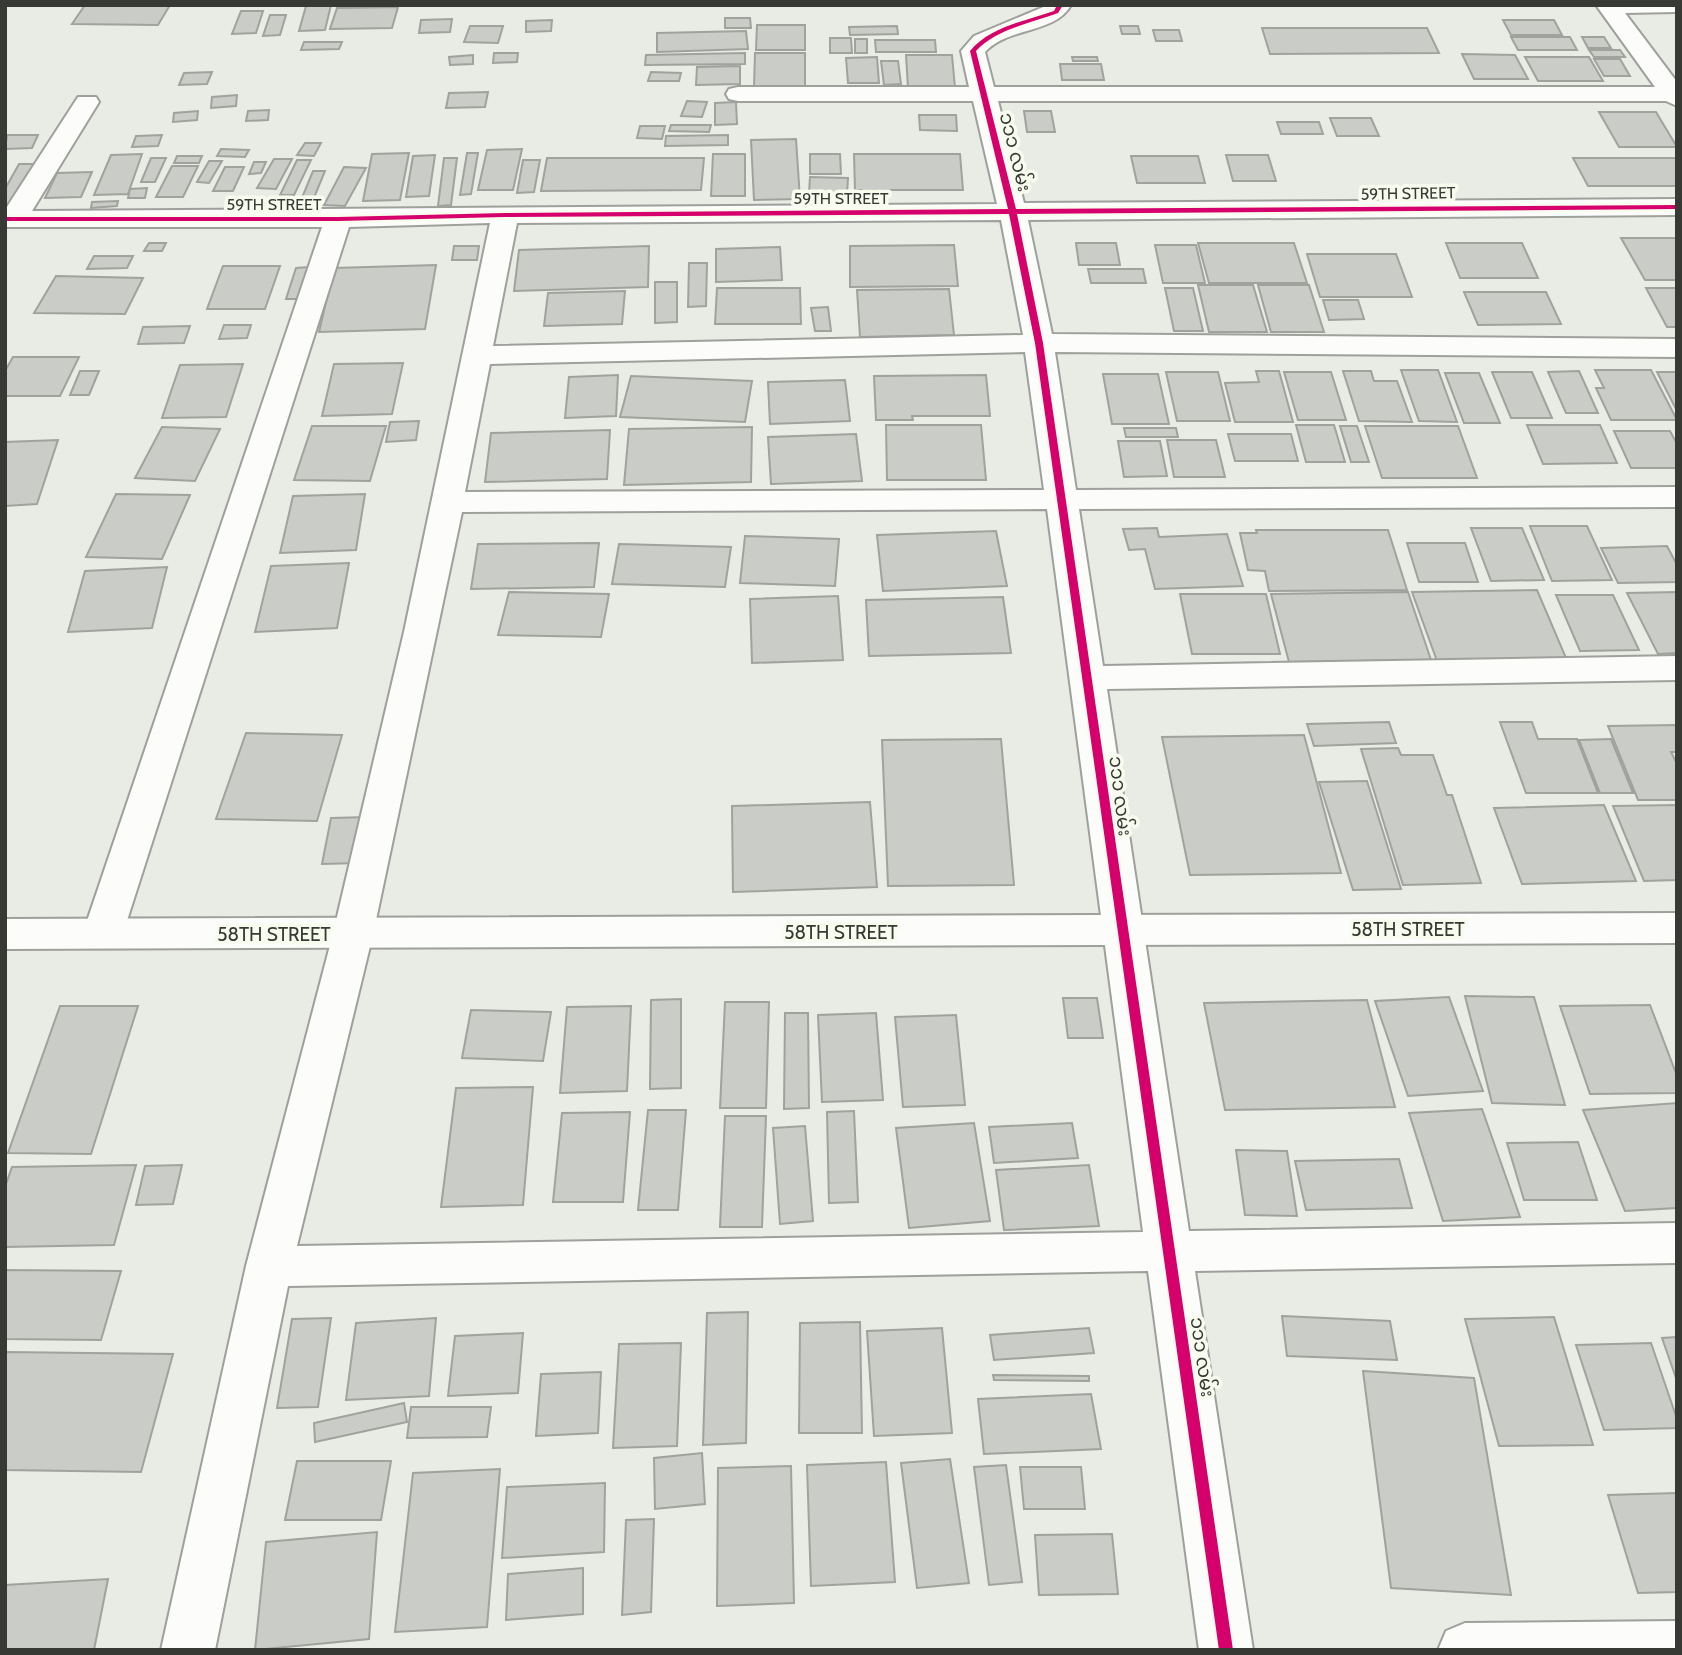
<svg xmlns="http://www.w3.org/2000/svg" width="1682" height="1655" font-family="Cabin,'Noto Sans Myanmar',sans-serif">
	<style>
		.building { fill: #caccc7; stroke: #a0a29e; stroke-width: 2 }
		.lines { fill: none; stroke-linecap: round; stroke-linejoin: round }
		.minor-casing { stroke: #9ea09b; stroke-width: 4 }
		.major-casing { stroke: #9ea09b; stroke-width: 4 }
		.minor { fill: #fcfcfb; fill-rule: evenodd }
		.major { fill: #fcfcfb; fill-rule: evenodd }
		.cycleway-casing { stroke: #f8fcef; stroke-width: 5 }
		.cycleway { fill: #d6006c; fill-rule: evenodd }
		.labels { text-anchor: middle; stroke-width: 7; stroke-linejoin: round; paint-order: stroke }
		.far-street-label { font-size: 16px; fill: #373934; stroke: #f8fcef }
		.street-label { font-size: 19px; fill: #373934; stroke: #f8fcef }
	</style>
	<rect width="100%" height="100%" fill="#e9ebe5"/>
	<!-- building -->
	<path class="building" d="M85 5H170L158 25 72 24Z
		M331 5 325 30 299 31 306 6Z
		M398 7 392 28 330 29 337 8Z
		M241 11H263L256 33 232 34Z
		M270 15H286L280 35 263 36Z
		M725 18H750L751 28H725Z
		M452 19 450 32 419 33 421 20Z
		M552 20 551 31 526 32V21Z
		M1503 20H1554L1562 35H1511Z
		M757 25H805V50H756Z
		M470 26H503L498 43 464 42Z
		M897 26 898 34 850 35 849 27Z
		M1120 26H1138L1140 34H1122Z
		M1262 28H1427L1439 53 1270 54Z
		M1153 30H1179L1182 41H1156Z
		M746 31 748 49 657 52V33Z
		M1511 37H1570L1577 50H1518Z
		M1582 37H1604L1611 48H1588Z
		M830 38H851L852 53H830Z
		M855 39H867V53H855Z
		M875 40H935L936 52H876Z
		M304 42H342L339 49 301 50Z
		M1589 50H1620L1625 57H1594Z
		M494 53H518L517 62 493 63Z
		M745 53V64L645 65 646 55Z
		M755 53H805V87H754Z
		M1462 54 1515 55 1528 79H1474Z
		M473 55V64L450 65 449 57Z
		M906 55H952L955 88H908Z
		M877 57 879 83H848L846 58Z
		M1072 57H1097L1098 61H1073Z
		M1525 57H1589L1603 81H1538Z
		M1594 59H1620L1630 76H1604Z
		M881 61H898L901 84 884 85Z
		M1060 64H1101L1104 80H1062Z
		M740 66V84L696 85 697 67Z
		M212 72 207 84 179 85 184 73Z
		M651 72 681 73 679 81H648Z
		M488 92 485 107 446 108 449 93Z
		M237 95 236 106 211 108 212 97Z
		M687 101 707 102 702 117 681 116Z
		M736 102 737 124 715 125V103Z
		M269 110 268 120 246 121 248 111Z
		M198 111 197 120 173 122 174 113Z
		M1024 111H1051L1055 132H1027Z
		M1599 112H1656L1677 147H1619Z
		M919 115H956L957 131 920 130Z
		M1330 118H1371L1379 136H1337Z
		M1277 122H1319L1323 134H1281Z
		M671 125H711L709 132 669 131Z
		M640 126H665L662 139 637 138Z
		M7 135H38L32 148 5 149Z
		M162 135 158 146 132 147 136 136Z
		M728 135V145L665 146 666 136Z
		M796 139 800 199 754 200 751 140Z
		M305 143H321L314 156 297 155Z
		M221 149 249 150 245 157 217 156Z
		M522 149 513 190H478L487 150Z
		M409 153 400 200 363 201 372 154Z
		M467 153H478L471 194 460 195Z
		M142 154 128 194 94 195 111 155Z
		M713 154H745V196H711Z
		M810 154H840L841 174H810Z
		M854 154H960L963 190H855Z
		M435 155 429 196 406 197 413 156Z
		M1226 155H1268L1276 181H1233Z
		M177 156H202L199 163H174Z
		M1131 156H1198L1205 183H1137Z
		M151 158H166L155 182H141Z
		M444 158H457L451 205 438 206Z
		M547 158H704L701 190 541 191Z
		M1573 158H1677V186H1588Z
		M274 159H292L276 189 257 188Z
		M297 160H311L294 195H280Z
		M523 160H540L534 192 517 193Z
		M209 161H222L209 183 197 182Z
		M254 162H266L261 173 249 174Z
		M19 164H37L14 204H5V189Z
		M172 166H198L183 197H156Z
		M225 167H244L233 191H213Z
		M344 167 366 168 345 206 324 205Z
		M313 171H325L311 205H299Z
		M92 172 81 197 45 198 57 173Z
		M810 177 848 178 847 194 809 193Z
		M147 188 145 198H128L130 189Z
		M118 201 117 206 91 208 92 202Z
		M1621 238H1677V280H1645Z
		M149 243H166L162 251H144Z
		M1076 243H1116L1120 265H1079Z
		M1198 243H1294L1307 283H1209Z
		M1446 243H1522L1538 278H1460Z
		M954 245 958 286 850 287V246Z
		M1155 245H1196L1205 283H1163Z
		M454 246H479L477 260H452Z
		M649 246 648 287 514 291 519 250Z
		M780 247 782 280 716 282V249Z
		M1307 254H1396L1412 297H1320Z
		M94 256H133L127 268 87 269Z
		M689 263H707L706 306 688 307Z
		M436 265 425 329 319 332 334 268Z
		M223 266H280L265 309H207Z
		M309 267 300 299H286L296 268Z
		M1088 269H1143L1146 283H1091Z
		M56 276 143 278 125 314 34 313Z
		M655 282H677V322L655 323Z
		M1198 285H1253L1267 332H1209Z
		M1258 285H1309L1324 332H1271Z
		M717 288H800L801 324H715Z
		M1165 288H1193L1203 331H1174Z
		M1646 288H1677V327H1667Z
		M949 289 954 335 860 337 857 290Z
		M625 291 622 324 544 326 548 293Z
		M1464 292H1546L1561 324 1478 325Z
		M1323 300H1358L1364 319 1329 320Z
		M828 307 831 331H815L811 308Z
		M224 325H251L247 338 219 339Z
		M190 326 184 343 138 344 143 327Z
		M13 357H79L60 396H5V371Z
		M403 363 392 414 322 416 334 364Z
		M243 364 226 417 162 418 180 365Z
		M1401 370H1438L1457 422 1419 421Z
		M1595 370H1651L1677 420H1611L1596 388H1604Z
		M80 371H99L89 395H70Z
		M1256 371H1279L1293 422H1235L1225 383 1259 382Z
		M1343 371H1371L1374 381H1397L1412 422 1359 421Z
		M1579 371 1598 413H1566L1548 372Z
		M1166 372H1218L1230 421H1177Z
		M1284 372H1331L1346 420H1298Z
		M1492 372H1532L1552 418H1511Z
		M1657 372H1677V411Z
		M1445 373H1479L1500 423H1464Z
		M1103 374H1158L1169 424H1112Z
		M618 375 616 416 565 418 569 377Z
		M986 375 990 416H912L913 420H876L874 376Z
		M631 376 752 381 745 422 620 417Z
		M845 380 850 421 770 424 768 382Z
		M419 421 416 440 386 442 390 422Z
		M886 425H981L986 480H887Z
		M1296 425H1334L1345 462H1306Z
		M1527 425H1600L1617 463 1543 464Z
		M312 426H386L370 481 294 480Z
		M1340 426H1357L1369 462H1351Z
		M1365 426H1458L1477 478H1382Z
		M162 427 220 429 195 481 135 478Z
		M752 427 751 482 624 485 629 429Z
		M1124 428H1176L1178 437H1126Z
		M610 430 607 479 485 482 491 433Z
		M1614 431H1670L1677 444V468H1631Z
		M856 434 862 481 771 484 768 437Z
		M1228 434H1291L1298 461H1235Z
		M58 440 37 504 5 506V442Z
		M1167 440H1216L1225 477H1174Z
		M1118 441H1160L1167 476 1124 477Z
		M116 494 190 495 162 559 86 557Z
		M365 494 356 550 280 553 293 496Z
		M1530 526H1587L1612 580 1552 581Z
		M1157 528 1159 537 1227 534 1243 586 1155 589 1145 549 1129 550 1123 529Z
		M1471 528H1522L1544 580 1491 581Z
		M1256 530H1388L1407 590 1269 591 1265 571 1248 570 1240 533H1257Z
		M996 531 1007 586 883 591 877 535Z
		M745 536 839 539 835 586 740 583Z
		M599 543 594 587 471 589 478 544Z
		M1407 543H1465L1478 582H1419Z
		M619 544 731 547 725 587 612 584Z
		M1667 546 1677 565V582L1618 583 1601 548Z
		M349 563 337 628 255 632 271 566Z
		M167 567 152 628 68 632 85 571Z
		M1537 590 1566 658 1437 661 1412 592Z
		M509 592 609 594 601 637 498 635Z
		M1408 592 1431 660 1289 662 1271 594Z
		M1677 592V653L1658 654 1627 593Z
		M1180 594H1266L1280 654H1192Z
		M1556 595H1613L1639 650 1580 651Z
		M838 596 843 660 752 663 750 599Z
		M1003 597 1011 653 869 656 866 600Z
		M1389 722 1396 743 1314 746 1307 724Z
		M1500 722H1532L1538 739H1577L1598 793H1526Z
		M1677 725V752H1671L1677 764V800H1638L1608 726Z
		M246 733 342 735 317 821 216 819Z
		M1304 735 1341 873 1190 875 1162 737Z
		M1001 739 1014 885 888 886 882 740Z
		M1611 739 1633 793H1600L1579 740Z
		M1398 748 1401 755H1433L1447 795H1452L1481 883 1403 885 1361 749Z
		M1367 781 1401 889 1353 890 1319 782Z
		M870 802 877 887 733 892 732 806Z
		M1604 805 1636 881 1522 884 1494 808Z
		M1677 805V880L1644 881 1613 806Z
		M368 817 359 863 322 864 331 818Z
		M1465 996 1534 997 1565 1105 1492 1103Z
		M1449 997 1483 1091 1408 1096 1375 1001Z
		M1063 998H1097L1103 1038H1068Z
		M681 999V1088L650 1089 651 1000Z
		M1367 1000 1395 1107 1225 1110 1204 1003Z
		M725 1002H769L766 1108H720Z
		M1650 1005 1677 1076V1093L1590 1094 1560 1006Z
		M60 1006H138L91 1154 8 1153Z
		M631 1006 627 1091 560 1093 567 1007Z
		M471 1010 551 1012 543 1061 462 1058Z
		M785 1013H808L809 1108 784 1109Z
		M876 1013 883 1100 822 1102 818 1015Z
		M956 1015 965 1105 903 1107 895 1017Z
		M533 1087 523 1205 441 1207 456 1088Z
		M1677 1103V1208L1625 1211 1583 1110Z
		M1482 1109 1520 1217 1443 1221 1409 1113Z
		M648 1110H686L678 1210H638Z
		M854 1111 858 1202 829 1203 827 1112Z
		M630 1112 623 1202H553L562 1113Z
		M725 1116H766L762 1227H720Z
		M974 1123 990 1221 909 1228 896 1128Z
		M1072 1123 1078 1158 994 1163 989 1127Z
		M805 1126 813 1221 780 1224 773 1128Z
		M1578 1142 1597 1200H1524L1507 1143Z
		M1236 1150 1287 1151 1297 1216 1245 1215Z
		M1399 1159 1412 1208 1306 1210 1295 1161Z
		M136 1165 114 1245 5 1247V1187L12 1167Z
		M182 1165 173 1204 136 1205 145 1166Z
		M1089 1165 1099 1226 1004 1230 996 1170Z
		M5 1270 121 1271 101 1340 5 1339Z
		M748 1312 746 1443 703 1445 707 1313Z
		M1282 1316 1390 1321 1397 1360 1287 1356Z
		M1554 1317 1593 1445 1499 1446 1465 1319Z
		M331 1318 318 1407 277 1408 292 1319Z
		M436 1318 429 1396 346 1400 356 1323Z
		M860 1322 862 1433H799L800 1323Z
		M942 1328 952 1433 874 1436 867 1331Z
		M1089 1328 1094 1353 994 1360 990 1335Z
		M523 1333 518 1393 448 1396 455 1336Z
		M1677 1337V1381L1662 1338Z
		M681 1343 677 1446 613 1448 619 1344Z
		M1651 1343 1677 1419V1428L1604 1430 1576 1345Z
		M5 1352 173 1354 141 1472 5 1470Z
		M1363 1371 1474 1378 1511 1595 1391 1588Z
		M601 1372 598 1433 536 1436 541 1374Z
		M993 1375 1089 1376V1381L994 1380Z
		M1091 1394 1101 1449 984 1454 978 1399Z
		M404 1403 407 1422 315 1442 314 1423Z
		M411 1407H491L487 1437 407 1438Z
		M702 1453 705 1504 655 1509 654 1458Z
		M950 1459 969 1583 917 1588 901 1463Z
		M297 1461H391L381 1520H285Z
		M886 1462 895 1582 811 1586 807 1465Z
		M1006 1465 1022 1582 989 1585 974 1467Z
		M791 1466 794 1603 717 1606 718 1468Z
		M1020 1467H1081L1085 1509H1024Z
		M500 1469 487 1627 395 1632 413 1473Z
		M605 1483 604 1552 502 1558 507 1487Z
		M1677 1493V1592L1638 1593 1608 1495Z
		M654 1519 651 1612 622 1615 626 1520Z
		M377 1532 369 1639 255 1650 266 1542Z
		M1112 1534 1118 1594 1039 1595 1035 1535Z
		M583 1568V1614L506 1620 508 1574Z
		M108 1579 94 1650H5V1585Z"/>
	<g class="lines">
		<defs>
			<path id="minor" d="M1048 5H1071C1055 34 1007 27 985 52L994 87H1655L1596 5H1677V12L1625 13 1677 82V106L1666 101H998L1024 203 1677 199V215L1028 220 1052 334 1677 339V357L1055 352 1076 490 1677 487V507L1079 509 1103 666 1677 656V680L1107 689 1189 1231 1677 1223V1263L1195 1271 1253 1650H1199L1148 1271 288 1286 215 1650H161L246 1266 333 934 404 632 490 223 349 227 123 933 117 944 103 948 89 944 83 933 322 227H5V210L78 97H96L99 102 32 211 997 204 973 101H738L729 99 726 94 729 89 738 87H969L961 51 974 36ZM1001 220 1023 335 493 346 517 223ZM1025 352 1044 490 465 492 490 364ZM1047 509 1143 1232 297 1246 373 934 462 512Z
				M1677 1621V1650H1438L1446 1631 1465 1623Z"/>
			<path id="major" d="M1677 913V943L5 949V919Z"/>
		</defs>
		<!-- minor casing -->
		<use href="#minor" class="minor-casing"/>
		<!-- major casing -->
		<use href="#major" class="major-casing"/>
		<!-- minor -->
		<use href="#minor" class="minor"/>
		<!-- major -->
		<use href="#major" class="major"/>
		<defs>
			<path id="cycleway" d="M1057 5H1063L1058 13C1031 23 996 29 976 51L1016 209 1677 205V209L1017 214 1043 343 1233 1650H1219L1035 343 1009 214 505 217 338 221H5V217H338L505 213 1008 209 970 51C990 27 1025 21 1054 11Z"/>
		</defs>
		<!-- cycleway casing -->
		<use href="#cycleway" class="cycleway-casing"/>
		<!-- cycleway -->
		<use href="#cycleway" class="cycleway"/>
	</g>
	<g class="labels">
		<!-- far-street labels -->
		<g class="far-street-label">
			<text transform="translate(1408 193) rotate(-1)" y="6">59TH STREET</text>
			<text x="841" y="204">59TH STREET</text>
			<text x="274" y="210">59TH STREET</text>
		</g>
		<!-- street labels -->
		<g class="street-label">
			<text transform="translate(1016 152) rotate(76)" y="7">၁၁၁ လမ်း</text>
			<text transform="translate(1121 796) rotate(83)" y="7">၁၁၁ လမ်း</text>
			<text x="1408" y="936">58TH STREET</text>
			<text x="841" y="939">58TH STREET</text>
			<text x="274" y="941">58TH STREET</text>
			<text transform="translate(1203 1357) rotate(82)" y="7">၁၁၁ လမ်း</text>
		</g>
	</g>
	<!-- border -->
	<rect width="1682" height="1655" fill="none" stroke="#373934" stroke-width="14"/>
</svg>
